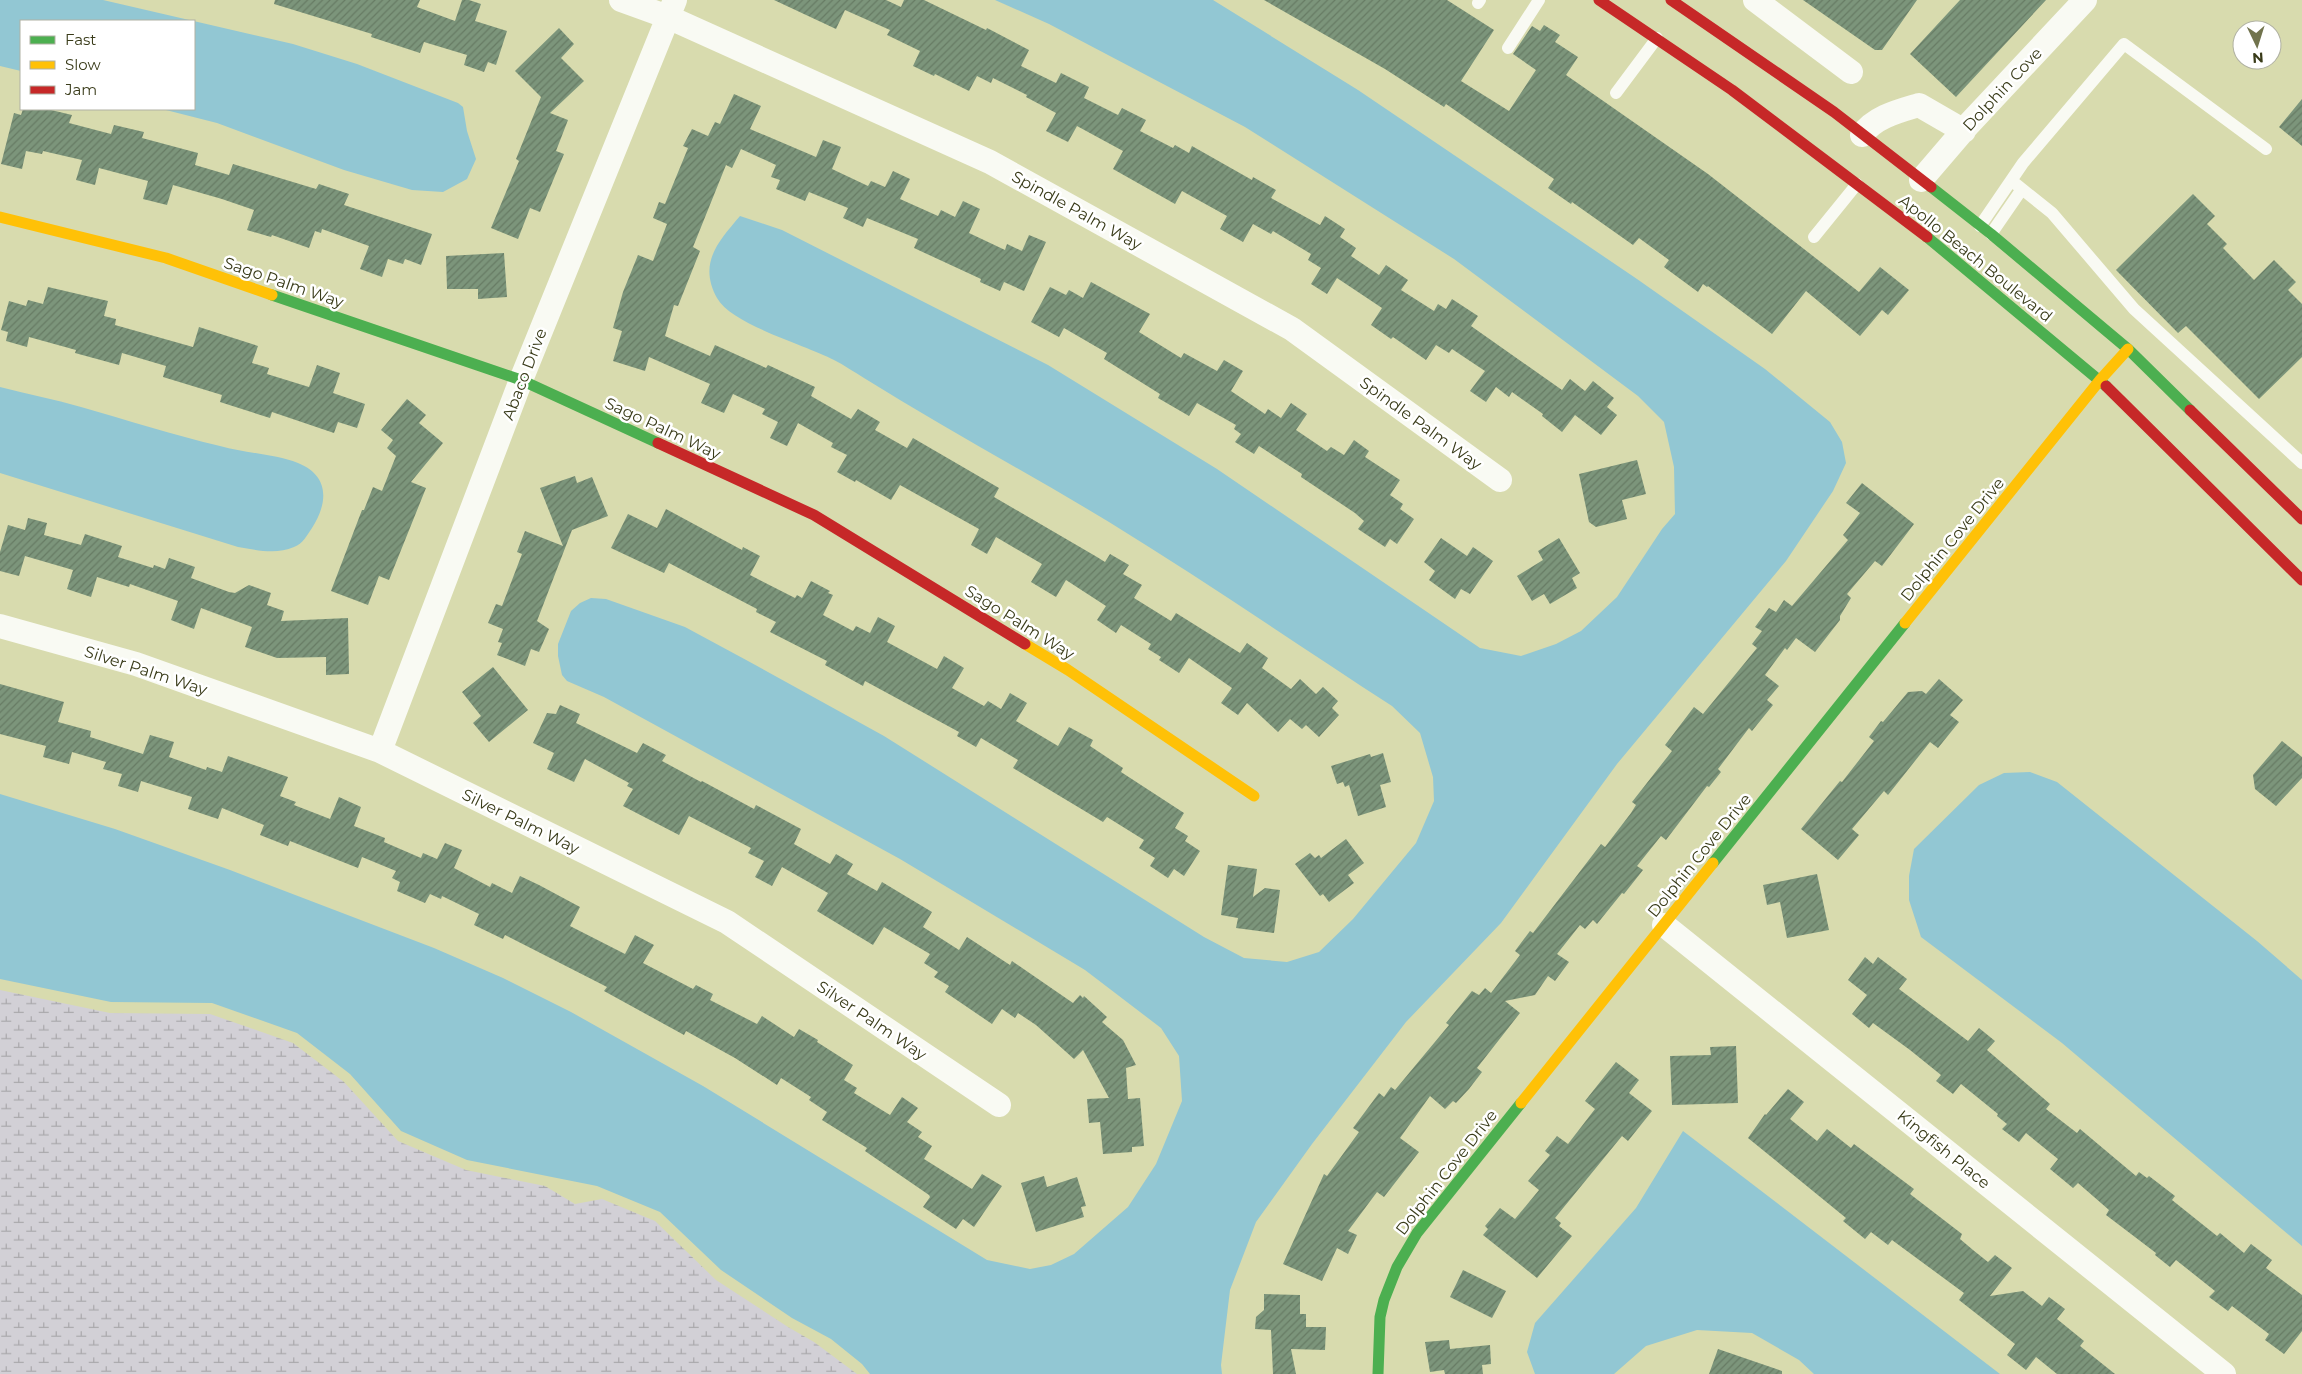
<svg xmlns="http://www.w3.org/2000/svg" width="2302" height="1374" font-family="Montserrat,sans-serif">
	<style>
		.wetland { fill: url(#wetland-marsh) }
		.water { fill: #92c7d3 }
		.building { fill: url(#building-hatch) }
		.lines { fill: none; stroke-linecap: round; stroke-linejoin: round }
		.lane { stroke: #f9faf3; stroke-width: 12 }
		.street { stroke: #f9faf3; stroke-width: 24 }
		.fast { stroke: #4caf50; stroke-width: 11 }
		.slow { stroke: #ffc107; stroke-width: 11 }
		.jam { stroke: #c62828; stroke-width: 11 }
		.labels { text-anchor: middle; stroke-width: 5; stroke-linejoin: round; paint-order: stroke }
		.street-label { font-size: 16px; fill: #393b19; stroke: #fff }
	</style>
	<defs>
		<pattern id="wetland-marsh" width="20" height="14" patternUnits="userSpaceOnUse" patternTransform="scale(1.25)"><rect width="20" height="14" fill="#d2d0d6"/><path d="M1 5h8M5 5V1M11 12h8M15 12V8" fill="none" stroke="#abaaad"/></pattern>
		<pattern id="building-hatch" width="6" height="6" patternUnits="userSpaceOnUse" patternTransform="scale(1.25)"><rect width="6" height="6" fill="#7c957b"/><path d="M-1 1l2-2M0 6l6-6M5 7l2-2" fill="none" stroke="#677b64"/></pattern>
	</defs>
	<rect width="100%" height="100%" fill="#d8dbae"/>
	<!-- wetland -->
	<path class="wetland" d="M0 990 110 1013 210 1014 293 1043 344 1082 398 1141 466 1170 545 1186 575 1204 602 1199 655 1221 716 1280 788 1327 814 1342 857 1374H0Z"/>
	<!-- water -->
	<path class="water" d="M0 0H103L293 44 357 64 458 103 463 107 467 131 476 159 467 179 443 192 412 190 344 170 217 123 162 109H194V21H21V71L0 66Z
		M995 0H1213L1358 90 1637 279 1765 369 1830 422 1842 442 1846 463 1833 491 1786 561 1617 764 1501 923 1406 1022 1312 1144 1256 1222 1230 1290 1221 1365 1222 1374H870L862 1364 831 1339 792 1318 721 1270 660 1212 597 1186 467 1160 401 1131 350 1074 297 1033 212 1003 111 1002 0 979V794L115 829 230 870 434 948 503 978 571 1012 703 1086 987 1260 1030 1269 1051 1265 1074 1254 1128 1207 1156 1164 1182 1101 1179 1056 1161 1028 1085 970 900 859 604 697 567 681 562 675 558 656V644L571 611 580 603 591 598 606 599 685 627 748 661 884 736 1204 937 1244 958 1287 962 1319 952 1353 919 1416 843 1434 801 1433 777 1420 733 1392 706C1298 645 1205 581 1109 522 1028 473 944 428 864 378 854 372 844 365 834 360 806 345 732 325 717 298 698 263 718 242 740 216L782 230 1048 365 1217 469 1480 648 1521 656 1556 644 1581 631 1617 597 1662 529 1675 514 1674 467 1664 422 1638 396 1454 259 1245 127 1049 24Z
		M0 387C27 394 54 399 81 407 127 420 173 435 220 446 245 453 274 454 298 463 330 476 328 503 312 528 307 535 303 544 294 547 276 555 257 550 238 547L0 473Z
		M2030 772 2057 782 2257 941 2302 980V1246L2062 1043 1921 937 1909 900V876L1914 849 1979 785 2004 773Z
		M1683 1131 2000 1374H1814L1799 1360 1752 1333 1697 1330 1646 1346 1614 1374H1535L1527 1352 1535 1323 1636 1208Z"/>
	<!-- building -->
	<path class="building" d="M275 0H420L417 7 455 21 462 0H469L481 4 475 21 507 31 496 65 488 62 484 72 464 65 467 55 424 42 420 53 371 37 372 34 274 4Z
		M774 0H886L901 7 904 0H924L986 30 987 28 1029 50 1021 66 1056 83 1061 73 1089 87 1084 98 1118 115 1122 108 1146 120 1140 131 1173 148 1175 145 1189 153 1192 146 1252 180 1253 177 1276 190 1271 198 1320 225 1325 216 1345 229 1340 237 1356 248 1351 256 1379 275 1386 265 1408 280 1401 290 1434 311 1438 304 1446 309 1452 299 1478 316 1471 326 1562 390 1570 379 1585 391 1593 381 1614 398 1607 407 1617 415 1601 435 1575 415 1562 432 1542 416 1543 414 1512 392 1509 397 1496 387 1486 402 1470 391 1485 371 1452 349 1449 353 1436 345 1426 360 1393 337 1391 339 1371 325 1382 308 1337 278 1327 294 1311 284 1321 268 1308 260 1311 254 1273 231 1271 234 1253 224 1243 242 1220 229 1227 216 1182 191 1175 204 1113 169 1123 151 1077 126 1068 142 1046 131 1056 113 1026 97 1027 95 993 78 991 83 977 76 969 91 935 74 934 76 913 66 920 51 887 35 890 30 845 10 836 29Z
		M1264 0H1447L1494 30 1461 81 1509 111 1536 70 1513 54 1532 26 1540 31 1544 25 1560 35 1555 42 1578 57 1566 75 1708 174 1859 292 1880 267 1909 290 1888 315 1882 310 1860 336 1806 291 1772 334 1708 286 1707 287 1703 284 1698 292 1664 267 1669 260 1639 238 1633 245 1572 202 1571 204 1548 188 1554 179 1446 104 1444 107 1385 69Z
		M1803 0H1917L1882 50H1875Z
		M1960 0H2046L1956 97 1910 54Z
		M559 28 574 44 561 58 584 81 550 113 568 120 556 151 564 154 540 212 530 208 518 239 491 228 519 161 516 159 541 97 515 71Z
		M734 94 761 106 750 129 816 157 823 140 841 147 832 169 868 186 871 181 885 187 893 171 910 179 900 199 938 216 941 210 955 217 963 201 980 209 969 233 1005 250 1007 244 1022 251 1029 235 1046 242 1024 291 1004 282 1000 291 980 282 981 279 914 248 918 239 867 218 863 227 843 218 848 208 809 192 805 201 776 189 780 180 771 177 776 165 741 149 732 168 726 165 693 247 700 251 678 306 674 305 665 336 710 356 715 345 766 368 768 365 815 387 811 396 851 419 858 409 880 422 875 430 907 448 913 438 999 488 994 497 1097 557 1105 562 1110 554 1129 565 1123 574 1142 585 1134 598 1171 621 1176 613 1240 653 1247 643 1268 658 1262 668 1291 689 1300 679 1316 694 1323 687 1338 701 1332 708 1339 715 1319 737 1306 725 1302 729 1290 719 1278 732 1247 703 1238 715 1221 703 1232 688 1189 658 1179 673 1159 660 1161 657 1148 649 1151 644 1121 625 1116 633 1097 620 1106 606 1066 580 1056 597 1031 582 1042 564 996 537 987 554 971 545 979 529 900 485 891 500 856 480 855 482 837 472 847 455 831 447 833 443 798 423 787 446 770 438 778 422 762 414 765 409 733 394 724 413 701 403 710 384 649 357 645 371 613 361 622 331 613 328 623 292 638 255 653 261 667 224 653 218 659 202 665 204 688 148 683 146 692 129 708 136 715 122 720 124Z
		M2302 99V146L2279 127Z
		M23 109H47L72 115 69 123 111 134 114 125 144 132 142 138 198 153 195 165 229 175 233 164 316 189 319 184 349 194 344 205 432 234 421 265 405 259 403 264 388 259 382 277 360 269 369 246 322 229 321 233 315 231 309 248 272 235 271 237 247 230 254 210 222 199 173 185 167 205 143 199 148 181 99 168 95 185 76 180 82 160 43 151 42 154 26 151 22 169 1 164 14 113 21 115Z
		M2193 194 2215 216 2207 224 2227 244 2223 248 2254 280 2274 260 2296 282 2288 290 2302 304V357L2259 399 2186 326 2178 333 2116 270Z
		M504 253 507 297 478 299V289H447L446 256Z
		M1091 282 1150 314 1139 332 1181 358 1184 353 1217 371 1224 360 1243 371 1231 391 1265 414 1268 409 1281 418 1291 403 1307 414 1296 430 1327 451 1331 447 1344 455 1354 440 1369 451 1365 457 1400 480 1390 495 1403 504 1400 509 1414 519 1397 544 1390 539 1385 547 1358 529 1364 521 1355 513 1301 477 1302 474 1259 446 1254 454 1235 442 1241 434 1234 429 1236 425 1197 403 1189 416 1158 398 1160 394 1104 359 1107 353 1064 328 1059 337 1031 322 1050 287 1066 295 1069 290 1083 298Z
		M48 287 108 301 104 316 116 319 115 325 193 347 199 327 258 346 252 363 269 368 267 374 309 387 317 365 340 373 333 393 365 404 357 428 338 422 334 433 272 412 270 418 220 402 222 395 163 377 166 366 122 353 119 365 75 353 76 350 29 337 27 347 6 341 8 332 1 330 9 301 26 306 28 300 43 304Z
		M407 399 426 415 419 423 443 443 411 482 426 488 389 580 379 576 368 605 331 591 362 510H364L373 487 382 491 396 456 387 448 393 440 381 430Z
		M1637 460 1646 494 1622 500 1627 519 1596 527 1589 522 1579 474Z
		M575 476 577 483 592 477 608 516 572 530 537 621 549 629 539 652 531 649 525 666 497 655 502 643 498 642 503 629 488 623 496 604 502 606 522 554 517 552 525 531 563 546 540 488Z
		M1862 483 1914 524 1882 566 1875 561 1847 594 1851 598 1840 616V620L1815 652 1796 638 1787 650 1785 648 1765 675 1779 686 1767 700 1773 705 1752 731 1749 728 1718 769 1721 772 1709 787 1707 786 1666 840 1661 836 1637 866 1643 870 1624 894 1622 893 1597 924 1593 920 1585 929 1580 925 1557 954 1569 962 1555 981 1548 976 1535 995 1505 1001 1520 1013 1477 1068 1482 1072 1469 1089 1456 1103 1453 1101 1445 1109 1430 1096 1400 1138 1419 1152 1384 1197 1377 1192 1348 1231 1357 1235 1348 1254 1337 1248 1322 1281 1283 1264 1324 1174 1327 1176 1359 1132 1353 1128 1379 1093 1384 1097 1391 1087 1395 1090 1449 1025 1446 1023 1472 991 1479 995 1485 988 1491 993 1520 955 1515 951 1530 931 1533 933 1601 844 1605 847 1631 813 1636 805 1632 802 1672 751 1665 745 1694 707 1703 714 1757 648 1752 644 1762 631 1755 627 1769 608 1776 612 1784 600 1792 606 1848 540 1843 535 1860 513 1846 503Z
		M666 509 742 550 743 547 760 556 750 575 795 598 797 595 802 598 811 581 830 591 828 593 833 595 823 615 853 631 856 626 870 633 878 617 895 626 887 642 937 669 944 656 964 668 952 688 984 706 988 701 1001 709 1010 693 1027 703 1016 721 1058 746 1069 727 1093 740 1090 746 1123 768 1121 772 1184 813 1175 828 1188 836 1185 841 1200 851 1184 876 1174 869 1168 878 1150 866 1155 858 1139 848 1144 840 1107 817 1103 822 1013 768 1018 760 981 738 976 747 957 736 959 732 865 681 863 686 825 665 827 661 770 632 776 622 756 612 757 609 669 563 664 573 611 548 628 514 657 528Z
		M28 518 47 523 44 535 81 545 85 534 122 546 118 557 153 568 154 565 165 569 169 558 195 567 191 578 229 592 235 593 249 585 271 593 267 605 284 611 281 621 348 618 349 674 326 675V657L277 658 245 647 252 627 201 608 194 629 171 620 178 601 130 584 129 587 97 577 91 597 67 589 73 570 25 556 19 576 0 571V552L8 525 25 530Z
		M1441 538 1467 556 1473 547 1493 561 1470 594 1461 589 1455 599 1429 580 1435 571 1424 562Z
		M1559 538 1580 573 1572 578 1577 588 1550 604 1544 594 1532 601 1517 576 1543 560 1538 551Z
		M493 667 528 710 489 742 473 723 481 716 462 692Z
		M1939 679 1963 700 1950 715 1959 722 1938 748 1930 742 1888 795 1884 791 1852 829 1859 835 1838 860 1801 829 1840 781 1842 782 1874 741 1869 737 1881 721 1883 722 1908 692 1922 691 1926 694Z
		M0 684 64 702 58 722 91 731 90 737 143 754 150 735 174 742 169 757 206 770 207 767 222 772 228 756 288 777 280 796 296 802 294 805 330 819 339 797 361 807 354 826 385 838 384 842 421 858 423 853 437 859 445 843 462 850 454 868 490 887 492 883 512 893 520 876 539 885 580 907 570 926 625 954 635 935 654 945 643 963 693 989 696 985 713 994 710 1000 757 1024 762 1016 794 1037 799 1029 818 1040 817 1042 853 1065 844 1080 857 1088 854 1093 890 1115 902 1097 918 1108 907 1122 922 1132 918 1137 932 1146 924 1159 972 1189 982 1174 1002 1186 974 1227 963 1219 956 1229 923 1207 930 1197 929 1195 865 1151 867 1148 822 1120 827 1112 809 1100 811 1097 781 1078 777 1085 735 1058 686 1031 684 1035 604 991 607 987 505 935 503 939 474 925 479 914 442 896 441 899 430 894 425 903 397 891 400 882 392 878 396 871 362 857 358 868 290 841 288 846 260 835 264 825 222 808 218 819 188 809 192 797 141 781 138 792 118 786 122 774 103 769 106 762 72 752 69 764 43 757 46 746 0 734Z
		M560 705 580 714 576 723 637 753 643 743 666 755 662 761 701 782 702 781 754 809 756 805 801 829 794 844 830 864 836 854 853 864 847 874 877 891 882 882 932 912 923 927 959 950 967 937 1010 965 1012 961 1073 1003 1080 995 1083 998 1084 996 1107 1017 1102 1022 1123 1040 1136 1065 1126 1068 1128 1099 1140 1098 1144 1146 1132 1147V1152L1103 1154 1100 1122 1089 1123 1087 1099 1109 1098 1083 1050 1074 1059 1036 1025 1018 1013 1015 1018 1002 1009 992 1024 945 992 949 986 934 977 938 972 924 963 930 954 884 927 873 945 817 911 828 893 782 867 772 886 755 877 764 861 748 853 751 848 689 816 679 835 623 806 633 789 627 786 629 783 585 759 574 782 547 769 554 753 533 743 547 713 556 714Z
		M2282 741 2302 757V778L2276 806 2255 789 2253 775Z
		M1383 753 1391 782 1380 785 1386 807 1358 816 1349 785 1345 787 1343 782 1337 784 1331 766 1370 754 1371 757Z
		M1346 839 1364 863 1348 875 1354 883 1329 902 1323 894 1320 896 1295 864 1310 853 1315 858 1319 855 1321 858Z
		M1228 865 1257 869 1253 897 1265 888 1280 890 1274 933 1236 928 1238 918 1221 915Z
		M1817 874 1829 930 1787 938 1780 902 1767 905 1763 885Z
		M1865 957 1873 964 1878 957 1907 979 1899 989 1968 1041 1979 1028 1995 1041 1987 1050 2050 1104 2046 1109 2077 1133 2080 1129 2136 1176 2139 1172 2147 1178 2149 1176 2175 1196 2172 1200 2217 1236 2220 1233 2244 1253 2251 1244 2272 1260 2266 1268 2302 1295V1331L2284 1354 2265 1340 2269 1334 2232 1306 2228 1311 2209 1297 2215 1291 2176 1260 2170 1267 2155 1255 2156 1253 2106 1215 2109 1210 2078 1183 2073 1188 2050 1169 2058 1159 2026 1133 2019 1142 2002 1129 2007 1124 1997 1116 1998 1114 1961 1084 1953 1094 1936 1081 1941 1075 1910 1050 1873 1023 1869 1028 1852 1014 1867 995 1848 980Z
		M1736 1046 1738 1103 1672 1105 1670 1056 1711 1055 1710 1047Z
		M1616 1062 1639 1080 1629 1093 1652 1111 1628 1141 1622 1136 1555 1218 1561 1223 1559 1226 1572 1236 1537 1278 1483 1235 1488 1229 1485 1226 1500 1208 1515 1219 1539 1190 1528 1181 1550 1155 1545 1151 1557 1136 1568 1144 1595 1109 1585 1101Z
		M1788 1089 1804 1102 1790 1119 1817 1141 1827 1129 1851 1148 1854 1144 1914 1189 1910 1194 1962 1234 1960 1239 1973 1250 1988 1262 1995 1255 2012 1268 1990 1296 2023 1291 2042 1306 2049 1297 2065 1309 2057 1319 2084 1341 2080 1346 2115 1374H2057L2036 1357 2026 1370 2007 1355 2015 1344 1959 1300 1964 1293 1892 1240 1888 1245 1871 1232 1865 1239 1843 1221 1846 1218 1748 1138 1765 1114 1766 1115Z
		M1044 1176 1047 1187 1077 1177 1086 1206 1081 1207 1084 1217 1036 1232 1021 1183Z
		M1463 1270 1506 1291 1492 1318 1450 1297Z
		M1264 1294 1300 1295V1314H1306V1327H1326L1325 1350 1291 1349 1296 1374H1273L1271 1330 1255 1329 1256 1317 1264 1310Z
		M1449 1340 1450 1349 1490 1345 1491 1364 1482 1365 1483 1374H1445L1444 1370 1430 1372 1425 1342Z
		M1718 1349 1782 1371V1374H1709Z"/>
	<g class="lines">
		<!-- lane -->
		<path class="lane" d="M1478 3 1480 0
			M1508 48 1539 0
			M1616 93 1657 38
			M2012 181 2052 213 2134 309 2302 463
			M1980 226 2023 163 2124 44 2266 149
			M1991 234 2022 189
			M1814 237 1857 184"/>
		<!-- street -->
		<path class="street" d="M621 0 668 17 990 162 1292 329 1500 480
			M1755 0 1851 72
			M1862 135C1874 117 1899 111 1919 105L1964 131
			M1921 180 1969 124 2085 0
			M0 626 136 664 380 751 727 922 999 1105
			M380 751 521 380 675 0
			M1664 925 2224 1374"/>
		<!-- fast -->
		<path class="fast" d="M1931 187 1991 234 2128 349 2190 410
			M1927 237 2106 386
			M272 295 521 380 658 443
			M1713 863 1905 623
			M1378 1374 1380 1317 1384 1300 1397 1267 1417 1233 1521 1103"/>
		<!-- slow -->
		<path class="slow" d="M0 217 166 258 272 295
			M1905 623 2100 380 2128 349
			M1025 644 1068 670 1254 796
			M1521 1103 1713 863"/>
		<!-- jam -->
		<path class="jam" d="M1599 0 1732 90 1927 237
			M1671 0 1834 112 1931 187
			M2106 386 2302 580
			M2190 410 2302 519
			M658 443 814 515 1025 644"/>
	</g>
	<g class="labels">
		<!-- street labels -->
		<g class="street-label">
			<text transform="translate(2002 89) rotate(-47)" y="6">Dolphin Cove</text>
			<text transform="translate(1077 210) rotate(29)" y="6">Spindle Palm Way</text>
			<text transform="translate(1976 258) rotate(39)" y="6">Apollo Beach Boulevard</text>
			<text transform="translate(284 282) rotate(19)" y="6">Sago Palm Way</text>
			<text transform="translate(524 374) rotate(-69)" y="6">Abaco Drive</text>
			<text transform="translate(1421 423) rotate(36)" y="6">Spindle Palm Way</text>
			<text transform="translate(663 428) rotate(25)" y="6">Sago Palm Way</text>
			<text transform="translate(1952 539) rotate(-51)" y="6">Dolphin Cove Drive</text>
			<text transform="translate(1020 622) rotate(32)" y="6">Sago Palm Way</text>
			<text transform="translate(146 670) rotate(18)" y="6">Silver Palm Way</text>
			<text transform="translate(521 821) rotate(26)" y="6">Silver Palm Way</text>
			<text transform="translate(1699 855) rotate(-51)" y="6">Dolphin Cove Drive</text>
			<text transform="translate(872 1020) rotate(34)" y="6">Silver Palm Way</text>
			<text transform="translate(1944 1149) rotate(39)" y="6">Kingfish Place</text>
			<text transform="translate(1446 1172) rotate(-52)" y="6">Dolphin Cove Drive</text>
		</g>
	</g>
	<!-- legend -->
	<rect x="20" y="20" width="175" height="90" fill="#ffffff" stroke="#b0b1a3"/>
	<rect x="30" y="36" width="25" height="8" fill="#4caf50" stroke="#b0b1a3"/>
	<text x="65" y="45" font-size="15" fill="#393b19">Fast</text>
	<rect x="30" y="61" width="25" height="8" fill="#ffc107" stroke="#b0b1a3"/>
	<text x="65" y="70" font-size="15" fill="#393b19">Slow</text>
	<rect x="30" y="86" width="25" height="8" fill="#c62828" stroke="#b0b1a3"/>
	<text x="65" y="95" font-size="15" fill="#393b19">Jam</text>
	<!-- north arrow -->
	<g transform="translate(2257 45) rotate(176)"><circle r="24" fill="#ffffff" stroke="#b0b1a3"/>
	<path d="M0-4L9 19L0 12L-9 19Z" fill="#71734d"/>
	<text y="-8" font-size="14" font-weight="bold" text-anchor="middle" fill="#393b19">N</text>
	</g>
</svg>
